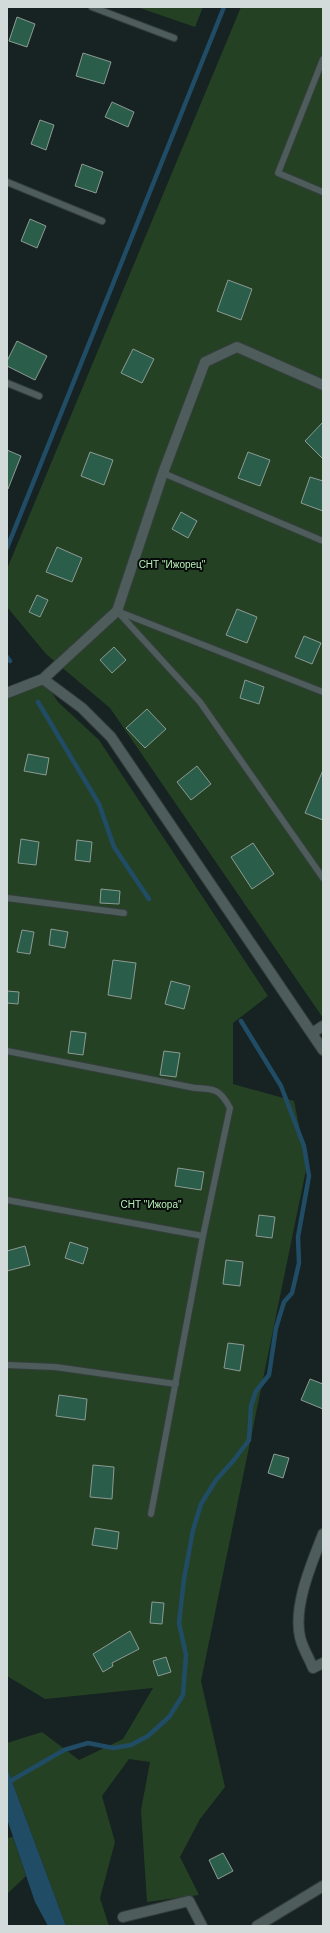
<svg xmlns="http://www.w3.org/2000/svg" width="330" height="1933" font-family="Arial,sans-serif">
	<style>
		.green { fill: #254124 }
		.water { fill: #214c65 }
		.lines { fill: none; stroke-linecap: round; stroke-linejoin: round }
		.stream { stroke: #214c65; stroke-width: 4.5 }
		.building { fill: #2a5d4a; stroke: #8d9a94 }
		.service-casing { stroke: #353e3d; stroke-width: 8 }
		.minor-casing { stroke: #353e3d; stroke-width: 12 }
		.service { stroke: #4e5d5b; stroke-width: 6 }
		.minor { stroke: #4e5d5b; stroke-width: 10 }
		.labels { text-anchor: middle; stroke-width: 4; stroke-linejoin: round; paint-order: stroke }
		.park-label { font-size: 10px; fill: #b9efb7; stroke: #060b0a }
	</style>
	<rect width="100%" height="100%" fill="#162322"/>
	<!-- green -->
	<path class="green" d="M137 7H203L195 27Z
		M241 7H323V1018L110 708 46 654 7 607V569Z
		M43 679 58 702 99 740 268 996 233 1023V1084L294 1101 307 1165 201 1681 225 1787 200 1819 180 1857 199 1895 147 1902 141 1810 150 1762 129 1759 102 1796 115 1842 100 1898 109 1926H66L7 1768V1743L42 1732 79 1760 123 1739 153 1688 45 1699 7 1676V693Z
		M13 1837 26 1876 7 1894V1838Z"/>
	<!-- water -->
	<path class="water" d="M7 1768 66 1926H48L35 1902 7 1819Z"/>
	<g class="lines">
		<!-- stream -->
		<path class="stream" d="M7 548 224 7
			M7 657 10 661
			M38 702 99 804 114 847 149 899
			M7 1783 64 1750 88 1743 113 1748 131 1745 148 1736 169 1717 183 1695 186 1655 179 1623 184 1579 193 1530 201 1504 216 1480 234 1460 249 1440 251 1406 256 1391 269 1375 276 1328 284 1302 292 1293 299 1263 298 1237 309 1176 304 1146 281 1086 241 1021"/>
	</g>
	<!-- building -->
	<path class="building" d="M17 17 35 24 27 47 9 41Z
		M83 53 111 62 104 84 76 76Z
		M112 102 134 112 128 127 105 117Z
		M40 120 54 125 46 150 31 144Z
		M82 164 103 172 96 193 75 186Z
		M30 219 46 226 37 248 21 241Z
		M228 280 252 289 241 320 217 311Z
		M17 341 47 356 35 380 7 366V361Z
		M133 349 154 359 142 383 121 373Z
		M323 422V459L305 441Z
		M7 450 21 456 8 489H7Z
		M90 452 113 460 104 485 81 476Z
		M248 452 270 460 260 486 238 478Z
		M310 477 323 481V511L301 503Z
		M181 512 197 521 188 538 172 529Z
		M57 547 82 558 72 582 46 572Z
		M37 595 48 600 40 617 29 612Z
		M237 609 257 617 247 643 226 635Z
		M304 636 321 643 312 664 295 657Z
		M114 647 126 660 112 673 100 660Z
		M245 680 264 687 259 704 240 698Z
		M147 709 166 729 145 748 126 728Z
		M28 754 49 758 46 775 24 771Z
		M197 766 211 784 191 800 177 782Z
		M323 770V820L305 813Z
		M21 839 39 842 36 865 18 863Z
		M77 840 92 842 90 862 75 860Z
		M253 843 274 874 252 889 231 857Z
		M101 889 120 891 119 904 100 903Z
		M51 929 68 932 65 948 49 945Z
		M22 930 34 932 30 954 17 952Z
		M113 960 136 963 131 999 108 995Z
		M171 981 190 986 184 1009 165 1004Z
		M7 991 19 992 18 1004 7 1003Z
		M71 1031 86 1033 83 1055 68 1053Z
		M164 1051 180 1053 176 1077 160 1075Z
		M178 1168 204 1172 201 1190 175 1186Z
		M259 1215 275 1217 272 1238 256 1236Z
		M70 1242 88 1248 83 1264 65 1258Z
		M25 1246 30 1265 7 1271V1251Z
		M226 1260 243 1262 240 1286 223 1284Z
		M228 1343 244 1345 240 1371 224 1368Z
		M310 1379 323 1384V1409L301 1400Z
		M59 1395 87 1399 85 1420 56 1416Z
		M274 1454 289 1458 283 1478 268 1473Z
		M93 1465 114 1467 112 1499 90 1497Z
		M95 1528 119 1532 117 1549 92 1545Z
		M152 1602 164 1603 162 1624 150 1623Z
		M130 1631 139 1649 112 1663 113 1666 103 1672 93 1654Z
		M166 1657 171 1672 158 1676 153 1661Z
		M223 1853 233 1871 218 1879 209 1860Z"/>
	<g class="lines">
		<defs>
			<path id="service" d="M92 7 174 38
				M323 59 278 173 323 192
				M7 182 102 221
				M7 383 39 396
				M163 473 323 541
				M117 611 200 702 323 878
				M117 611 323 692
				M7 898 124 913
				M7 1051 195 1088C215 1089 220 1089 230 1108L203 1236 151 1514
				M7 1200 203 1236
				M7 1365 55 1367 176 1384"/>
			<path id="minor" d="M43 679 82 708 111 737 323 1050
				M7 693 43 679 117 611 163 473 205 362 237 347 323 385
				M312 1033 323 1026
				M323 1534C312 1563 293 1605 300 1637 302 1647 309 1658 313 1668L323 1663
				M123 1917 189 1901 202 1926
				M257 1926 323 1886"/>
		</defs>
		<!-- service casing -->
		<use href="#service" class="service-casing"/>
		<!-- minor casing -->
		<use href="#minor" class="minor-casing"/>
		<!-- service -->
		<use href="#service" class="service"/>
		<!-- minor -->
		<use href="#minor" class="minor"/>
	</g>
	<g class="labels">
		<!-- park labels -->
		<g class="park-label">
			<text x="172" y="568">СНТ "Ижорец"</text>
			<text x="151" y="1208">СНТ "Ижора"</text>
		</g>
	</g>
	<!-- border -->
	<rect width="330" height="1933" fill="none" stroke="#d3dbda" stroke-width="16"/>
</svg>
